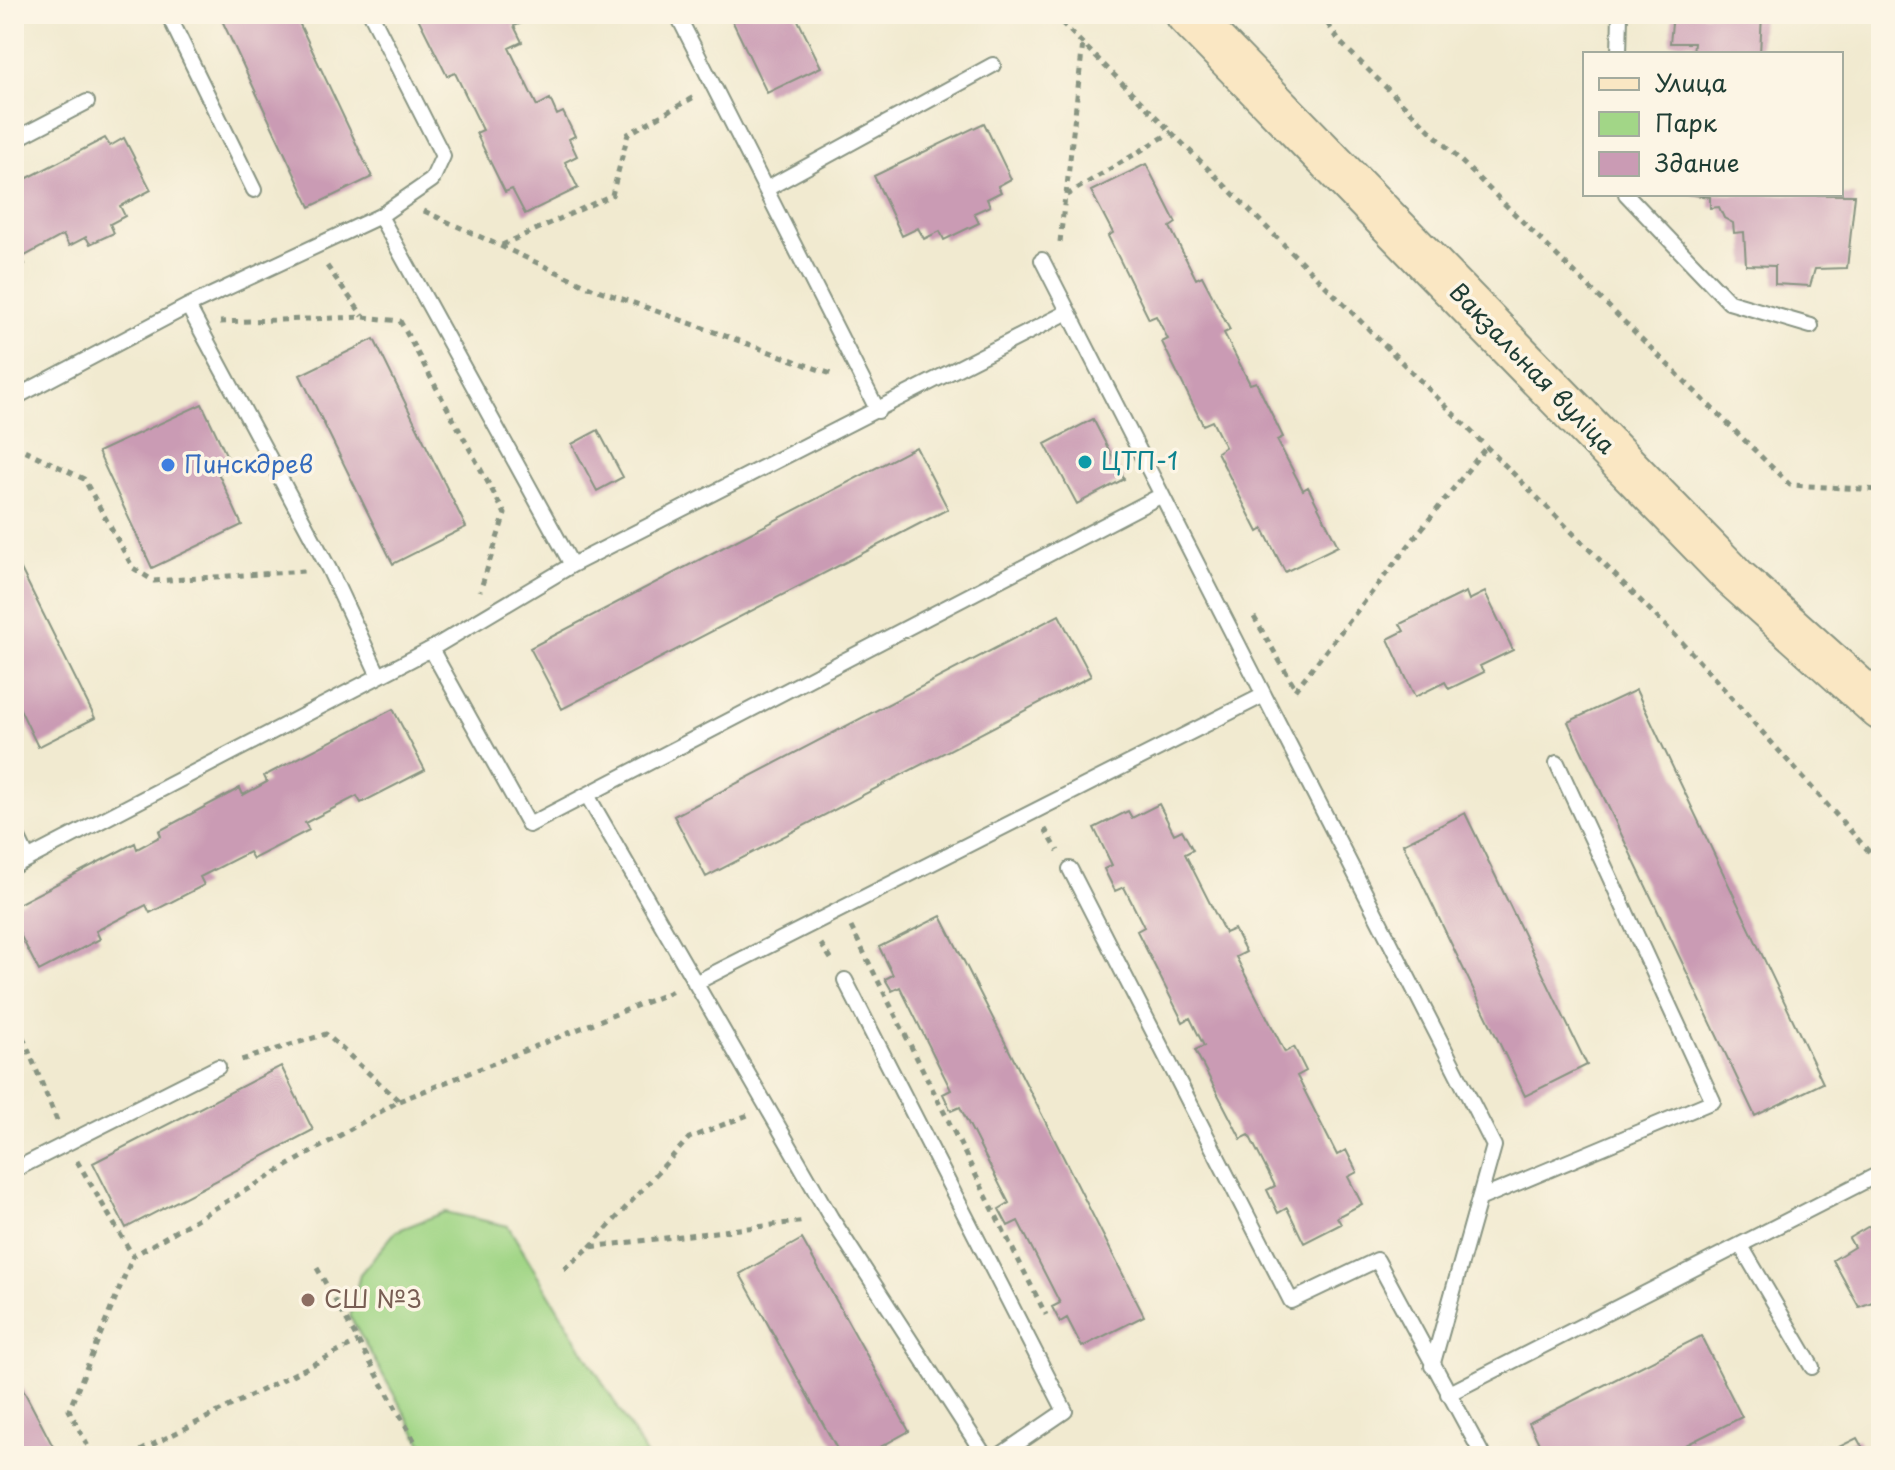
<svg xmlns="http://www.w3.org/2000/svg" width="1895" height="1470" font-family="'Playpen Sans',sans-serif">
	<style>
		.green { fill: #a2d687; stroke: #608a5e; stroke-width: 2 }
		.building { fill: #ca9bb4 }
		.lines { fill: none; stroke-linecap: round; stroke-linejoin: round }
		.lane-casing { stroke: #889482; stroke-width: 18 }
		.secondary-casing { stroke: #889482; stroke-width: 46 }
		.path { stroke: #889482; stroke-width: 5; stroke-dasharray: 6 6; stroke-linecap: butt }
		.lane { stroke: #fff; stroke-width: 14 }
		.secondary { stroke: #fae7c3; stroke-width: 42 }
		.culture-dot { fill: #0f9aa8; stroke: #fcf5e5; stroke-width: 3 }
		.shop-dot { fill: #3f7fe0; stroke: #fcf5e5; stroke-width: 3 }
		.education-dot { fill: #8d6e63; stroke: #fcf5e5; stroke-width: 3 }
		.labels { text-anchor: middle; stroke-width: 7; stroke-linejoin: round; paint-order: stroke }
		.street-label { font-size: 24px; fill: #1f3d34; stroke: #fcf5e5 }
		.culture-label { font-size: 24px; fill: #0d838f; stroke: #fcf5e5; text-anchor: start }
		.shop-label { font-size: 24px; fill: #366cbe; stroke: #fcf5e5; text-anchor: start }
		.education-label { font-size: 24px; fill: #785e54; stroke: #fcf5e5; text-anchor: start }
	</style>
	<rect width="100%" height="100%" fill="#fcf5e5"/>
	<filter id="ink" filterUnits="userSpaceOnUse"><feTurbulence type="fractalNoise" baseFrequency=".0125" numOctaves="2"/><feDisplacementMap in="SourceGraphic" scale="16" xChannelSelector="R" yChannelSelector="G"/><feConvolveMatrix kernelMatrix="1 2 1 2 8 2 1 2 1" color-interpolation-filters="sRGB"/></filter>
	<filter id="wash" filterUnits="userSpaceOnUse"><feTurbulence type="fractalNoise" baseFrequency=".006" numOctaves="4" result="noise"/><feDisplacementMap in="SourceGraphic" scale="32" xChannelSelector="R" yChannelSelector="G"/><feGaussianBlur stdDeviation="1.8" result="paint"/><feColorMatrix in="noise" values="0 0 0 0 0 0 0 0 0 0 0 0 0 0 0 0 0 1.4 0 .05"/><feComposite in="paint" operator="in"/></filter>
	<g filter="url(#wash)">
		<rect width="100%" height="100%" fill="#f1ead0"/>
		<!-- green -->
		<path class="green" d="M445 1212 508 1226 647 1456H429L350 1317 360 1274 396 1231Z"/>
		<g id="blocks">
			<!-- building -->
			<path class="building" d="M219 14H295L372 177 310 207Z
				M425 14H518L522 23 514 26 522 42 509 48 537 106 550 99 557 115 563 112 575 136 569 139 577 156 565 162 578 188 525 214 512 189 505 192 476 133 483 130 455 73 447 76 418 18Z
				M729 14H795L821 67 767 93Z
				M1673 14H1762L1760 54H1693L1694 43H1670Z
				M984 123 1011 179 998 186 1001 192 987 199 990 206 974 213 979 223 944 240 940 231 924 239 918 228 902 236 874 176Z
				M105 138 110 146 124 138 151 190 120 206 125 216 110 224 114 233 90 244 86 237 69 246 63 235 21 258 25 264 14 270V193L23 188 20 182Z
				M1146 164 1176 223 1170 227 1196 279 1202 276 1230 330 1224 333 1250 384 1256 382 1283 437 1277 440 1303 490 1308 487 1338 546 1285 572 1263 529 1258 532 1217 452 1225 447 1212 421 1203 425 1162 342 1168 339 1156 316 1149 319 1108 236 1113 233 1091 191Z
				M1686 194 1855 195 1847 268 1815 269 1810 286 1775 284V266L1746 265 1744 232 1734 233 1733 223 1724 218 1719 207 1710 208V197Z
				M374 339 466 527 393 564 300 375Z
				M202 404 232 467 218 473 242 525 152 568 98 452Z
				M1093 419 1124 479 1077 504 1045 444Z
				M598 430 623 477 597 491 572 444Z
				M916 447 948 509 562 709 530 648Z
				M14 555 95 718 38 747 19 707 14 710Z
				M1466 592 1469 600 1485 592 1513 650 1480 666 1484 672 1449 689 1445 682 1415 697 1388 639 1404 631 1400 624Z
				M1059 615 1091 676 706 877 674 816Z
				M1636 690 1823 1083 1755 1116 1568 722Z
				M393 709 425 770 361 803 357 796 305 823 309 830 253 859 249 852 200 877 204 885 150 913 146 905 96 931 100 939 39 971 14 923V906L135 843 137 849 161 836 159 831 240 788 243 795 267 782 264 776Z
				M1159 804 1174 834 1182 830 1193 850 1185 854 1225 933 1234 929 1246 952 1236 957 1285 1052 1294 1047 1306 1071 1297 1076 1337 1155 1346 1150 1357 1172 1348 1177 1362 1204 1337 1217 1341 1224 1304 1243 1287 1208 1278 1213 1267 1190 1275 1186 1249 1135 1241 1139 1195 1050 1204 1046 1190 1018 1183 1022 1137 931 1144 927 1124 887 1115 891 1104 869 1112 865 1094 828 1128 811 1132 818Z
				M1465 813 1587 1065 1525 1096 1403 844Z
				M941 916 1144 1316 1082 1347 1067 1318 1060 1322 1052 1307 1060 1303 1018 1221 1008 1226 999 1209 1009 1203 960 1107 951 1111 943 1094 951 1090 900 987 892 991 885 979 893 975 879 947Z
				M281 1066 313 1130 126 1228 93 1163Z
				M1881 1219V1312L1878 1314 1872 1302 1859 1307 1833 1260 1854 1247 1849 1238Z
				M802 1239 909 1431 864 1456H841L740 1274Z
				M1701 1336 1742 1417 1664 1456H1545L1529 1423Z
				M14 1372 58 1456H14Z
				M1857 1438 1867 1456H1821Z"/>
		</g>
	</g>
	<g filter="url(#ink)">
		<use href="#blocks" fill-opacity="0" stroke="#889482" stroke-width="2"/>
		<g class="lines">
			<defs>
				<path id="lane" d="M168 14 254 190
					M677 14 878 411
					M1619 54 1620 14
					M14 140 87 102
					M768 188 993 65
					M1626 194 1729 302 1811 326
					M380 216 572 565
					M1042 260 1494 1146 1432 1366
					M188 306 329 569 379 676
					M1068 312 572 565 431 649 529 825 1162 495
					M14 398 188 306 380 216 432 180 443 156 371 14
					M587 795 831 1218 985 1456
					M14 830 28 859
					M14 866 431 649
					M1070 869 1291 1301 1377 1260 1483 1456
					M845 980 1065 1411 999 1456
					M695 983 1264 695
					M14 1170 218 1067
					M1479 1199 1713 1101 1557 763
					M1741 1246 1812 1367
					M1448 1394 1873 1177"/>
				<path id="secondary" d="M1187 14 1734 577 1881 709"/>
			</defs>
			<!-- lane casing -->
			<use href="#lane" class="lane-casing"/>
			<!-- secondary casing -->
			<use href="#secondary" class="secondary-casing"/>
			<!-- path -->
			<path class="path" d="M1053 14 1680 640 1881 865
				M1321 14 1340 42 1790 485 1881 490
				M1066 195 1083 43
				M424 211 592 288 834 375
				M1060 242 1065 196 1172 132
				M502 245 612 195 628 134 694 97
				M327 266 363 316
				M220 322 364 317 400 321 505 514 480 591
				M14 445 84 479 133 568 154 581 305 571
				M1254 617 1296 689
				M1295 690 1486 447
				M1045 829 1058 851
				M851 927 1046 1315
				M821 944 833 962
				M14 1015 58 1123
				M399 1101 676 990
				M77 1161 133 1256
				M590 1247 689 1138 748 1115
				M317 1268 423 1456
				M564 1269 590 1247 806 1221
				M93 1456 69 1410 133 1256 399 1101 326 1034 238 1061
				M130 1456 358 1342"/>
			<!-- lane -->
			<use href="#lane" class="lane"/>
			<!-- secondary -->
			<use href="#secondary" class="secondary"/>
		</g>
	</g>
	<!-- markers -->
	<circle class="culture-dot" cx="1085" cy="462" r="8"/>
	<circle class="shop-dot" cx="168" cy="465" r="8"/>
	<circle class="education-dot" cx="308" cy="1300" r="8"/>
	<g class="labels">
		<!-- street labels -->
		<g class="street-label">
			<text transform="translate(1532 369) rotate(46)" y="8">Вакзальная вуліца</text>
		</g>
		<!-- culture labels -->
		<g class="culture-label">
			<text x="1101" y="470">ЦТП-1</text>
		</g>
		<!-- shop labels -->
		<g class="shop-label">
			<text x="184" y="473">Пинскдрев</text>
		</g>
		<!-- education labels -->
		<g class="education-label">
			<text x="324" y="1308">СШ №3</text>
		</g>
	</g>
	<!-- margin -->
	<rect width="1895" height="1470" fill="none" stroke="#fcf5e5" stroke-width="48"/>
	<!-- legend -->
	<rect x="1583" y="52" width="260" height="144" fill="#fcf5e5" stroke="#a4ab9e" stroke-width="2"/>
	<rect x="1599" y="78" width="40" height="12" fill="#fae7c3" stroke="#a4ab9e" stroke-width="2"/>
	<text x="1655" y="92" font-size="24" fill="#1f3d34">Улица</text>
	<rect x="1599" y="112" width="40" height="24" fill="#a2d687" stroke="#a4ab9e" stroke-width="2"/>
	<text x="1655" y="132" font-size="24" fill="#1f3d34">Парк</text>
	<rect x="1599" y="152" width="40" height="24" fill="#ca9bb4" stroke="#a4ab9e" stroke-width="2"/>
	<text x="1655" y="172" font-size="24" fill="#1f3d34">Здание</text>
</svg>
